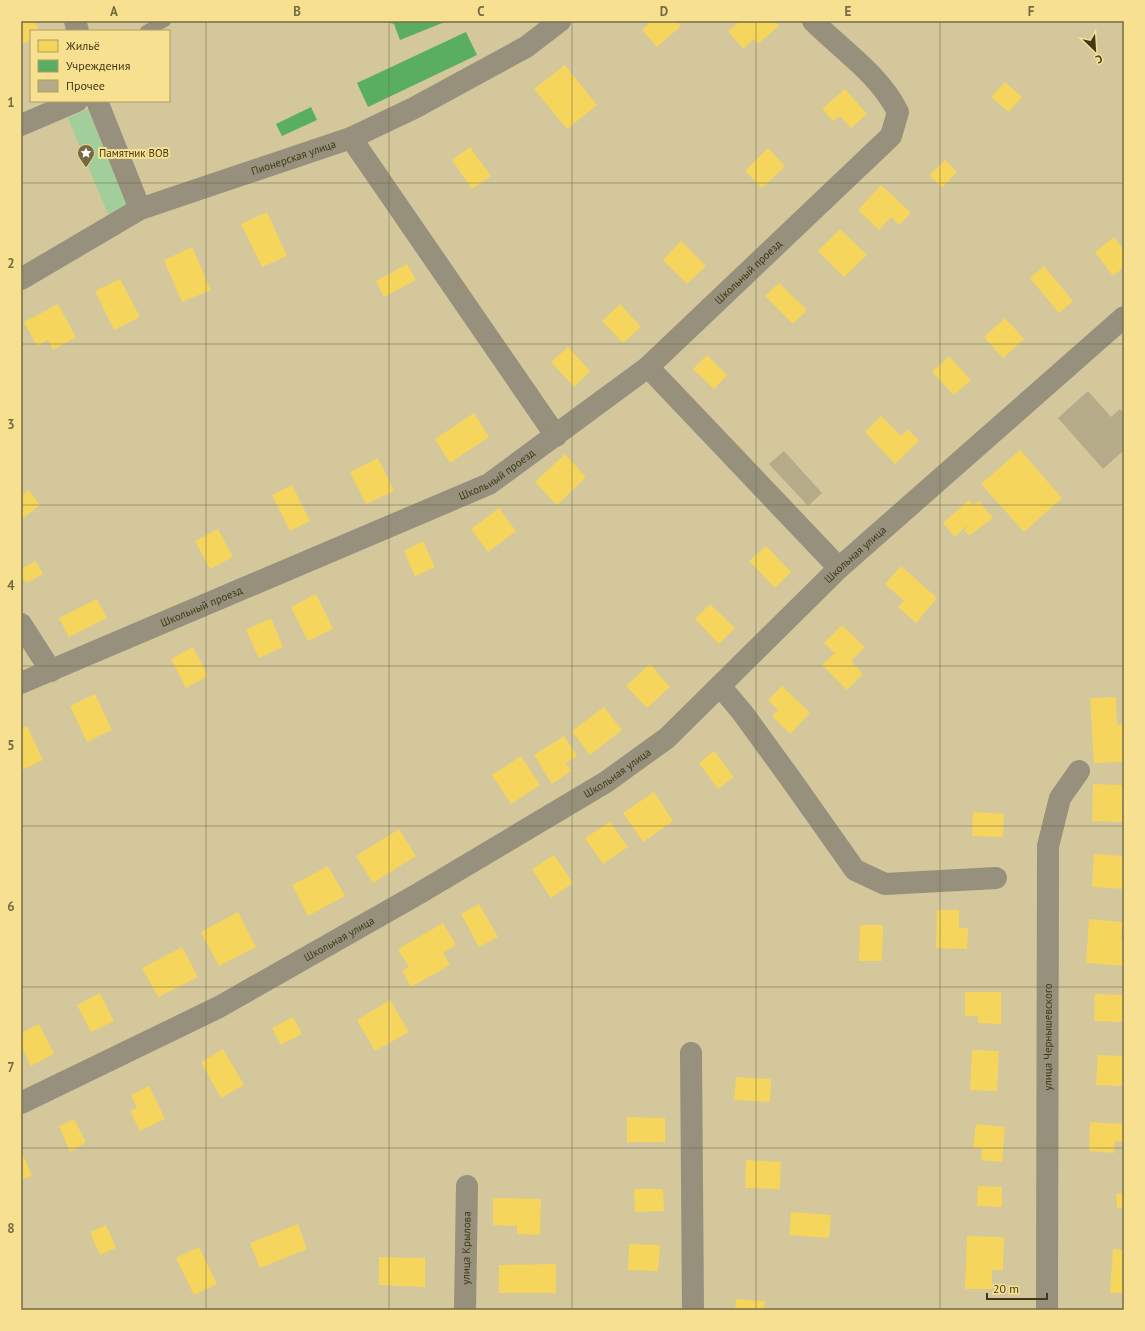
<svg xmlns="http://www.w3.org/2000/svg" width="1145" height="1331" font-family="'PT Sans',sans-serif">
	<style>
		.green { fill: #a1ce9a }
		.homes { fill: #f6d55c }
		.public { fill: #5aae61 }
		.building { fill: #b5ab88 }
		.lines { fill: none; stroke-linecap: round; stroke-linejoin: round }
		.service { stroke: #96907c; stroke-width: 12 }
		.minor { stroke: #96907c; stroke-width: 22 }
		.grid { fill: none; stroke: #746b45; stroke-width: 1; stroke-opacity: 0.55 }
		.labels { text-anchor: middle; stroke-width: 4; stroke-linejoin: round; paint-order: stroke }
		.poi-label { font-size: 11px; fill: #413917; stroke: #f7e191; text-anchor: start }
		.street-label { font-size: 11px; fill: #413917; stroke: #f7e191 }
		.neatline { fill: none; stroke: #746b45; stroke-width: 1.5 }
		.grid-label { font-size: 13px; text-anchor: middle; font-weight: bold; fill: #746b45 }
	</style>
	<rect width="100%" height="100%" fill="#d3c79b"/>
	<!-- green -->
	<path class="green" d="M88 109 127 206 108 214 68 118Z"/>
	<!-- homes -->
	<path class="homes" d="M21 21H34L39 31H31V40L21 45Z
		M646 21H676L681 26 657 47 642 30 649 24Z
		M740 21H774L779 26 758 44 754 39 743 49 728 31Z
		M565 65 597 105 567 129 534 89Z
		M1005 82 1022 97 1009 112 991 97Z
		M845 89 867 114 851 128 840 116 833 121 822 109Z
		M470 147 491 176 472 189 452 160Z
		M768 148 785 166 762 188 745 171Z
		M945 160 957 172 942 188 929 175Z
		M881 185 911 213 899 225 891 217 879 230 858 210Z
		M267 212 287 256 262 267 241 224Z
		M840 229 867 255 844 277 818 251Z
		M1114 237 1124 250V267L1113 276 1095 252Z
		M681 241 706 266 687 284 663 260Z
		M192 247 211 290 182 302 164 260Z
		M407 264 416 280 384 297 376 281Z
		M1044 266 1073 301 1059 313 1030 278Z
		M120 279 140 317 114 330 95 291Z
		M779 283 807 310 793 324 765 296Z
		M58 304 76 337 53 350 48 340 37 346 24 322Z
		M620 304 641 327 623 343 602 321Z
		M1005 318 1024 339 1003 358 984 337Z
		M568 347 590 371 574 387 551 362Z
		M707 355 727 375 714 389 693 369Z
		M949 356 971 380 954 395 932 372Z
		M474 413 489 437 450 463 435 439Z
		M881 416 901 436 908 429 919 441 895 464 865 432Z
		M1020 450 1062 498 1024 532 981 484Z
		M565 454 586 477 557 505 535 482Z
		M378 458 394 491 366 504 350 472Z
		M292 485 310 521 290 531 272 495Z
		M29 490 40 505 21 520V496Z
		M969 500 973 505 979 501 993 518 969 536 964 530 967 528 966 526 955 537 943 523Z
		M499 508 516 531 488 552 471 529Z
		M218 529 233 557 210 569 195 541Z
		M423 541 435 567 415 576 404 551Z
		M766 546 791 572 775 588 749 561Z
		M36 561 43 574 26 583 21 575V568Z
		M901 566 937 598 916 623 898 607 904 601 885 584Z
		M316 594 333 629 308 641 291 607Z
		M97 599 107 618 69 637 59 618Z
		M710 604 735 628 719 644 695 619Z
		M271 618 283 647 259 658 246 630Z
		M842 625 865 647 851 661 863 674 847 690 822 665 835 653 824 643Z
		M193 647 208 676 186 688 171 659Z
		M650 664 670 687 647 708 626 686Z
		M782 686 810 713 790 734 772 716 778 710 768 700Z
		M95 694 112 730 87 742 70 706Z
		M1116 697 1117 725 1124 724V762L1094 763 1090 698Z
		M604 707 622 730 590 755 572 731Z
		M27 726 43 760 22 770 21 767V729Z
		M564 736 577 756 566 763 571 771 552 784 534 755Z
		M714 751 734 777 718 789 699 763Z
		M521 756 540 785 511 804 492 775Z
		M1093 784 1123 785 1122 822 1092 821Z
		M654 792 673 821 643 842 623 813Z
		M973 812 1004 814 1003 837 972 836Z
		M610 822 628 847 603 864 585 838Z
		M399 829 416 856 373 883 356 856Z
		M1094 854 1124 856V889L1092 887Z
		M554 855 573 883 551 898 532 869Z
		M328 866 345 896 308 916 292 885Z
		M479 904 498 937 479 947 461 914Z
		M937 910H959V928H968L967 949 936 948Z
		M238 912 256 947 219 966 201 932Z
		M1089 919 1123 922 1121 939H1124V966L1086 963Z
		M443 923 456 945 443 953 450 965 411 987 402 971 409 967 398 949Z
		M860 925H883L882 961H859Z
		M182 947 198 977 158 997 142 968Z
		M965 992H1001V1024L978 1023V1016H965Z
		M100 993 114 1021 91 1032 77 1005Z
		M1095 994 1124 995V1022L1094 1021Z
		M390 1000 409 1032 375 1051 357 1020Z
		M293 1017 302 1034 281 1045 272 1028Z
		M39 1024 54 1054 31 1066 21 1045V1033Z
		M223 1049 244 1085 221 1098 201 1062Z
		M972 1050 999 1051 997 1091 970 1090Z
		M1098 1055 1124 1056V1086L1096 1085Z
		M736 1077 771 1079 770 1102 734 1100Z
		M149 1086 165 1119 140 1131 130 1111 137 1108 131 1095Z
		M627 1117 665 1118V1142H627Z
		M74 1119 86 1142 70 1152 59 1126Z
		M1090 1122 1124 1124V1142L1115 1141 1114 1153 1089 1151Z
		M976 1124 1005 1127 1002 1162 981 1160 982 1149 973 1148Z
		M21 1150 32 1176 21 1180Z
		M746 1160 781 1162 780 1189 745 1188Z
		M978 1186 1002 1187V1207L977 1206Z
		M634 1189H663L664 1211 635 1212Z
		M1124 1193V1208H1117L1116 1194Z
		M493 1198 541 1199 540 1235 517 1234V1226L493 1225Z
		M791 1212 831 1215 829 1238 789 1235Z
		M298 1224 307 1249 260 1268 250 1243Z
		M106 1225 116 1248 100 1255 90 1232Z
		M967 1236 1004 1237 1003 1270H992V1289H965Z
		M629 1244 660 1245 658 1271 628 1270Z
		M199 1247 217 1284 194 1295 176 1258Z
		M1113 1249 1124 1250V1293H1110Z
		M379 1257 425 1258V1287L379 1285Z
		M556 1264V1293H499V1265Z
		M736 1299 765 1301 764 1310H735Z"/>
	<!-- public -->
	<path class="public" d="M383 21H447L400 40 394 24Z
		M466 32 477 55 368 107 357 83Z
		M311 107 317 120 282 136 276 124Z"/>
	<!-- building -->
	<path class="building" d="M1088 391 1111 417 1120 409 1124 413V450L1103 469 1058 418Z
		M784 451 822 493 808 506 769 464Z"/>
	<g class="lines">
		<!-- service -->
		<path class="service" d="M146 31 165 21"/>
		<!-- minor -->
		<g class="minor">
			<path d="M75 21 78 31"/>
			<path d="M97 101 140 209"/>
			<path d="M21 125 77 101"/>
			<path d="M351 138 556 436"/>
			<path id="s1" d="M21 279 140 209 351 138 414 108 526 47 560 21"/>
			<path d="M648 367 839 568"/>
			<path d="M21 624 51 671"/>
			<path id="s2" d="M21 683 489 484 648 367 891 136 898 112C879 74 843 51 813 21"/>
			<path d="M720 686 742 712 790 778 855 870 885 884 996 878"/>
			<path d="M691 1053 693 1310"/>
			<path id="s3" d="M21 1103 219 1007 418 894 606 782 667 738 839 568 1124 317"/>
			<path id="s4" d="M465 1310 467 1186"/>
			<path id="s5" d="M1047 1310 1048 846 1060 798 1079 771"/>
		</g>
	</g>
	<!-- grid -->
	<path class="grid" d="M206 21V1310M389 21V1310M572 21V1310M756 21V1310M940 21V1310M21 183H1124M21 344H1124M21 505H1124M21 666H1124M21 826H1124M21 987H1124M21 1148H1124"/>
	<!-- icons -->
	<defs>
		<symbol id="sight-pin" viewBox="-11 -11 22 30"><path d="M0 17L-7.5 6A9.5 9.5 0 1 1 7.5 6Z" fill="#746b45" stroke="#f7e191"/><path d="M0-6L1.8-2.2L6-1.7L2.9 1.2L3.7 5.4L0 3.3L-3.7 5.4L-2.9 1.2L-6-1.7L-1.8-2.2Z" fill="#fff"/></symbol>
	</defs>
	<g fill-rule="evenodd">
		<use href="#sight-pin" x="76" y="143" width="20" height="27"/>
	</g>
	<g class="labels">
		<!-- poi labels -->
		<g class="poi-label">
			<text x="99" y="157">Памятник ВОВ</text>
		</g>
		<!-- street labels -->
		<g class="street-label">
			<text dy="4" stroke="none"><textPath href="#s1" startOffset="300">Пионерская улица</textPath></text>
			<text dy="4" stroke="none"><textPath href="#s2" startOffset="844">Школьный проезд</textPath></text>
			<text dy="4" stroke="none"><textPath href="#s2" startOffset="520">Школьный проезд</textPath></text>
			<text dy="4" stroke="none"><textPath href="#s3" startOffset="1006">Школьная улица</textPath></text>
			<text dy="4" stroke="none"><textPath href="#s2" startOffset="196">Школьный проезд</textPath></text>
			<text dy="4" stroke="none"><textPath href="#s3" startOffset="682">Школьная улица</textPath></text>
			<text dy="4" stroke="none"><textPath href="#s3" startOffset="358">Школьная улица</textPath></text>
			<text dy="4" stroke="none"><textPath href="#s5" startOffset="273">улица Чернышевского</textPath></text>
			<text dy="4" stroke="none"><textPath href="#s4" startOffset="62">улица Крылова</textPath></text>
		</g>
	</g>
	<!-- border -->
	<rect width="1145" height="1331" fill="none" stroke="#f7e191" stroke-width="44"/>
	<!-- legend -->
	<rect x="30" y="30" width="140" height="72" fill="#f7e191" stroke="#ae9e60"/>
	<rect x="38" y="40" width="20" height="12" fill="#f6d55c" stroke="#ae9e60"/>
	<text x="66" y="50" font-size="12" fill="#413917">Жильё</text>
	<rect x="38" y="60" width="20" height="12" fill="#5aae61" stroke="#ae9e60"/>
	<text x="66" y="70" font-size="12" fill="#413917">Учреждения</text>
	<rect x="38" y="80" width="20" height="12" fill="#b5ab88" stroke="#ae9e60"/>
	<text x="66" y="90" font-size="12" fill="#413917">Прочее</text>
	<!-- north arrow -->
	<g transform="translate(1095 50) rotate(155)" stroke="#f7e191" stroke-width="3" paint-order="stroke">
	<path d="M0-3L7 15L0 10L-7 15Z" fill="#413917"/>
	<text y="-6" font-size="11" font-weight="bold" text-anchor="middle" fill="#413917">С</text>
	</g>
	<!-- scale -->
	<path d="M987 1293v6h60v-6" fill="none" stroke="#413917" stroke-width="2"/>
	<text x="993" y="1293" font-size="12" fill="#413917" stroke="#f7e191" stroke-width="3" paint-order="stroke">20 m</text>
	<rect x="22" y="22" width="1101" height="1287" class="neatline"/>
	<g class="grid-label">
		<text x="114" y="16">A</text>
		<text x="297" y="16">B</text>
		<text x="481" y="16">C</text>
		<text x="664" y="16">D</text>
		<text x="848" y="16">E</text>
		<text x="1031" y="16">F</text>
		<text x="11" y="107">1</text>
		<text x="11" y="268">2</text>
		<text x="11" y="429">3</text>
		<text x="11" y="590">4</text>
		<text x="11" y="750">5</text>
		<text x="11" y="911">6</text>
		<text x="11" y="1072">7</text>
		<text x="11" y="1233">8</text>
	</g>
</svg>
